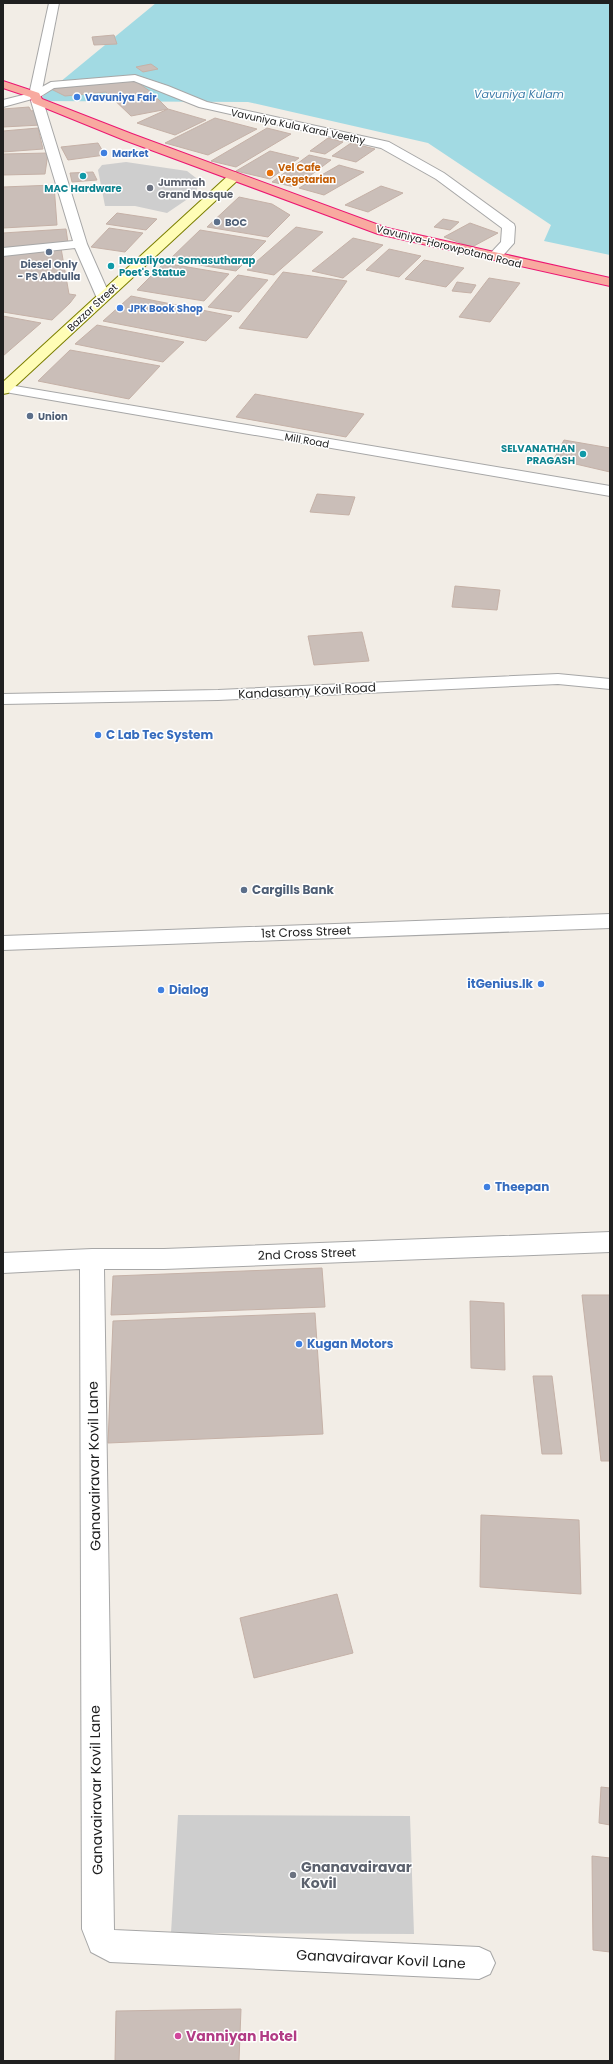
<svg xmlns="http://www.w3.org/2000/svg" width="613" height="2064" font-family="Poppins,sans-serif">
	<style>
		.religious { fill: #cecece }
		.water { fill: #a2dae3 }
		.building { fill: #cabeb8; stroke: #c5b1a7 }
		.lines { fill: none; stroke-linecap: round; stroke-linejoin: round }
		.minor-casing { stroke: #a7a7a7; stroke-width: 2 }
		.tertiary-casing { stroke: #a7a7a7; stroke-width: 2 }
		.secondary-casing { stroke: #7b7e00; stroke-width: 2 }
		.trunk-casing { stroke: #ec1672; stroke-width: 2 }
		.minor { fill: #fff; fill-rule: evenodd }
		.tertiary { fill: #fff; fill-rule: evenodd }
		.secondary { fill: #fffdb6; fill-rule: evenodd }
		.trunk { fill: #f8aaa0; fill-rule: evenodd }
		.shop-dot { fill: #3f7fe0; stroke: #fff; stroke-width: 1.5 }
		.food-dot { fill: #e8710a; stroke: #fff; stroke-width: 1.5 }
		.culture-dot { fill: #0f9aa8; stroke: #fff; stroke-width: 1.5 }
		.worship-dot { fill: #6b7280; stroke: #fff; stroke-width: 1.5 }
		.service-dot { fill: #5c6f8a; stroke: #fff; stroke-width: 1.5 }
		.hotel-dot { fill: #d1479c; stroke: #fff; stroke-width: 1.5 }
		.labels { text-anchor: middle; stroke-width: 3; stroke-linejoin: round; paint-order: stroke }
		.far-shop-label { font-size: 10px; font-weight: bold; fill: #366cbe; stroke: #fff; text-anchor: start }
		.far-street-label { font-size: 10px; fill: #202020; stroke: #fff }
		.far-food-label { font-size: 10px; font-weight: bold; fill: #c56008; stroke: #fff; text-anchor: start }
		.far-worship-label { font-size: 10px; font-weight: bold; fill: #5b616d; stroke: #fff; text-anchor: start }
		.far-culture-label { font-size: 10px; font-weight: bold; fill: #0d838f; stroke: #fff }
		.far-service-label { font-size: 10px; font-weight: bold; fill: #4e5e75; stroke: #fff; text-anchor: start }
		.far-water-label { font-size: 11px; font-style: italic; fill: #3d7ca9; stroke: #fff }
		.street-label { font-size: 12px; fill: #202020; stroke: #fff }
		.shop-label { font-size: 12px; font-weight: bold; fill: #366cbe; stroke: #fff; text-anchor: start }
		.service-label { font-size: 12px; font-weight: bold; fill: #4e5e75; stroke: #fff; text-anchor: start }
		.near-street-label { font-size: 14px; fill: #202020; stroke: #fff }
		.near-worship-label { font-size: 14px; font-weight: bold; fill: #5b616d; stroke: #fff; text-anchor: start }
		.near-hotel-label { font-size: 14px; font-weight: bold; fill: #b23c85; stroke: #fff; text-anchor: start }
	</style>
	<rect width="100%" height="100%" fill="#f2ede6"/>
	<!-- religious -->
	<path class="religious" d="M126 162 187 171 200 181 195 194 167 213 135 206H105L98 170 102 165Z
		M178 1815 410 1816 414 1934 171 1933Z"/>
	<!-- water -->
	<path class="water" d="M156 3H610V255L544 241 551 225 428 143 248 102 37 101Z"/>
	<!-- building -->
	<path class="building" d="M114 35 117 44 94 45 92 37Z
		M151 64 158 69 143 72 136 67Z
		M134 80 151 92 168 109 131 116 106 92 65 96 51 89Z
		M29 107 31 111 36 110 41 125 3 127V109Z
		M168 109 206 120 175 135 137 123Z
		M215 118 257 129 208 155 165 143Z
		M38 128 43 149 3 152V131Z
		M267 128 291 134 236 167 211 161Z
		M328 138 343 142 325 154 310 151Z
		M98 143 105 155 68 160 61 147Z
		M351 143 375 149 356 162 332 156Z
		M270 151 299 158 270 179 236 171Z
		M48 153 45 174 3 175V154Z
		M309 155 331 160 295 187 272 182Z
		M339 165 364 172 324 195 299 188Z
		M93 172 97 180 72 182 70 173Z
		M54 185 57 225 3 228V187Z
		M381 186 403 193 368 212 345 205Z
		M239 197 272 204 290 215 268 237 207 227Z
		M117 213 157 219 146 230 106 224Z
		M443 219 459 222 450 230 434 227Z
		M470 223 498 233 472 247 444 237Z
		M296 227 323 232 274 275 247 270Z
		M109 228 143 233 125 252 91 247Z
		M66 229 68 243 3 248V233Z
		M200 230 266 241 236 271 169 260Z
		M353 238 383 245 343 278 312 271Z
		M61 248 69 294 76 295 70 303 52 320 3 312V254Z
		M389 249 421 256 399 277 366 270Z
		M424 260 464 268 446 287 405 279Z
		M164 263 229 274 204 301 137 290Z
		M283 272 347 281 307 338 239 328Z
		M238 275 268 280 239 312 208 307Z
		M489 278 520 283 490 322 459 317Z
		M457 282 476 285 471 293 452 291Z
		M131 296 232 316 206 341 103 321Z
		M3 316 41 323 3 356Z
		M97 325 184 342 163 362 75 344Z
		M70 350 160 366 129 399 38 381Z
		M255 394 364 414 346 437 236 417Z
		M564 440 610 448V472L554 459Z
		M317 494 355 497 349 515 310 512Z
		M455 586 500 590 497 610 452 607Z
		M362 632 369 661 314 665 308 636Z
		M322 1268 325 1307 111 1315 113 1276Z
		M582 1295H610V1461H601Z
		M470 1301 504 1303 505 1370 471 1368Z
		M315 1313 323 1434 108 1443 113 1321Z
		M533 1376H552L562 1454H542Z
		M481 1515 579 1520 581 1594 480 1587Z
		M337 1594 353 1653 254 1678 240 1618Z
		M601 1787 610 1788V1825L599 1823Z
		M592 1856 610 1858V1952L593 1950Z
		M241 2009 239 2061H115L116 2011Z"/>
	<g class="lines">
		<defs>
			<path id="minor" d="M135 75 168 86 207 102 389 142 444 173 514 224 515 227 514 243 499 260H489L487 257 501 242 502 228 436 179 381 148 199 107 134 81 54 88 38 98 43 101 87 244 110 296 108 299H98L96 296 75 248 3 256V248L73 241 31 101 32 99 3 107V100L31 93 51 82Z
				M3 384 610 486V496L5 392H3Z
				M558 674 610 679V689L558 684 218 700 3 704V694L218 690Z
				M610 914V928L3 950V936Z
				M610 1232V1252L164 1269H104L114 1930 479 1947 490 1952 495 1963 490 1974 479 1979 110 1962 91 1952 82 1929 80 1269 3 1273V1253L92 1249H164Z"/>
			<path id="tertiary" d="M49 3H59L41 95 35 98 29 95Z"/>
			<path id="secondary" d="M235 172 241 176 239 179 8 393 3 394V382L231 173Z"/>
			<path id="trunk" d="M3 81 39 93 42 99 132 134 387 228 610 278V286L378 234 124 140 33 103 30 97 3 88Z"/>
		</defs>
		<!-- minor casing -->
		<use href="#minor" class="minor-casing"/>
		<!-- tertiary casing -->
		<use href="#tertiary" class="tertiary-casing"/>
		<!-- secondary casing -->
		<use href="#secondary" class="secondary-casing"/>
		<!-- trunk casing -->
		<use href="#trunk" class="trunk-casing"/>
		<!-- minor -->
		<use href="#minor" class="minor"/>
		<!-- tertiary -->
		<use href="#tertiary" class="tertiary"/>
		<!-- secondary -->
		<use href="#secondary" class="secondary"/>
		<!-- trunk -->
		<use href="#trunk" class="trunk"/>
	</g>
	<!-- markers -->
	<g class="shop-dot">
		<circle cx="77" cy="97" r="4"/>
		<circle cx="104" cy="153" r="4"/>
		<circle cx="120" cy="308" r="4"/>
		<circle cx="98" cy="735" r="4"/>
		<circle cx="541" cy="984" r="4"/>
		<circle cx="161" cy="990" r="4"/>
		<circle cx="487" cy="1187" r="4"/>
		<circle cx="299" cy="1344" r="4"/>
	</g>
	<circle class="food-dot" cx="270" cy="173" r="4"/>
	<g class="culture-dot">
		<circle cx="83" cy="176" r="4"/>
		<circle cx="111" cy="266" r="4"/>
		<circle cx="583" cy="454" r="4"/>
	</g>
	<g class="worship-dot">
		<circle cx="150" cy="188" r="4"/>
		<circle cx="293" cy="1875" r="4"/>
	</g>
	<g class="service-dot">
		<circle cx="217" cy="222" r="4"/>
		<circle cx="49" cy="252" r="4"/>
		<circle cx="30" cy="416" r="4"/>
		<circle cx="244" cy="890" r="4"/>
	</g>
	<circle class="hotel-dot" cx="178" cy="2036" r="4"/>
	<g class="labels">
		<!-- far-shop labels -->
		<g class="far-shop-label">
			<text x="85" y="101">Vavuniya Fair</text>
			<text x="112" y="157">Market</text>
			<text x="128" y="312">JPK Book Shop</text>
		</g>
		<!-- far-street labels -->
		<g class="far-street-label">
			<text transform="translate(298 126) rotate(12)" y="4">Vavuniya Kula Karai Veethy</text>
			<text transform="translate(449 246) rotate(14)" y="4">Vavuniya-Horowpotana Road</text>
			<text transform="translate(92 307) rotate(-43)" y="4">Bazzar Street</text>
			<text transform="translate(307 440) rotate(10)" y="4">Mill Road</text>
		</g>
		<!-- far-food labels -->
		<g class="far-food-label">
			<text x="278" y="171">Vel Cafe<tspan x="278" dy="12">Vegetarian</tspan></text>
		</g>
		<!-- far-worship labels -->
		<g class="far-worship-label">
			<text x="158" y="186">Jummah<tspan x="158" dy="12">Grand Mosque</tspan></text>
		</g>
		<!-- far-culture labels -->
		<g class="far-culture-label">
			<text x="83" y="192">MAC Hardware</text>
			<text x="119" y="264" text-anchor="start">Navaliyoor Somasutharap<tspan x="119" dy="12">Poet's Statue</tspan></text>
			<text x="575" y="452" text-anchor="end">SELVANATHAN<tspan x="575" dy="12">PRAGASH</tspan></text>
		</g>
		<!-- far-service labels -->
		<g class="far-service-label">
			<text x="225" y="226">BOC</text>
			<text x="49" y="268" text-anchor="middle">Diesel Only<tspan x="49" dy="12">- PS Abdulla</tspan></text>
			<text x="38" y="420">Union</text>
		</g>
		<!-- far-water labels -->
		<g class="far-water-label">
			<text x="519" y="98">Vavuniya Kulam</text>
		</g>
		<!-- street labels -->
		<g class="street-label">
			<text transform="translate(307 691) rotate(-3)" y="4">Kandasamy Kovil Road</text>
			<text transform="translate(306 932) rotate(-2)" y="4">1st Cross Street</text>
			<text transform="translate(307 1254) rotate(-2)" y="4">2nd Cross Street</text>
		</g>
		<!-- shop labels -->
		<g class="shop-label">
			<text x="106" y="739">C Lab Tec System</text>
			<text x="533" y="988" text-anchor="end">itGenius.lk</text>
			<text x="169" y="994">Dialog</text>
			<text x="495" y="1191">Theepan</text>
			<text x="307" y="1348">Kugan Motors</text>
		</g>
		<!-- service labels -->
		<g class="service-label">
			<text x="252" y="894">Cargills Bank</text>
		</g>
		<!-- near-street labels -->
		<g class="near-street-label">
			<text transform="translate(94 1466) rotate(-91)" y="5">Ganavairavar Kovil Lane</text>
			<text transform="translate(96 1790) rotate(-91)" y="5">Ganavairavar Kovil Lane</text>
			<text transform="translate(381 1959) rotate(3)" y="5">Ganavairavar Kovil Lane</text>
		</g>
		<!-- near-worship labels -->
		<g class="near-worship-label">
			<text x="301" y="1872">Gnanavairavar<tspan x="301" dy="16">Kovil</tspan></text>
		</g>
		<!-- near-hotel labels -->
		<g class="near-hotel-label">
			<text x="186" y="2041">Vanniyan Hotel</text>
		</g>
	</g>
	<!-- border -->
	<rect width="613" height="2064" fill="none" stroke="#202020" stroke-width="8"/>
</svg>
